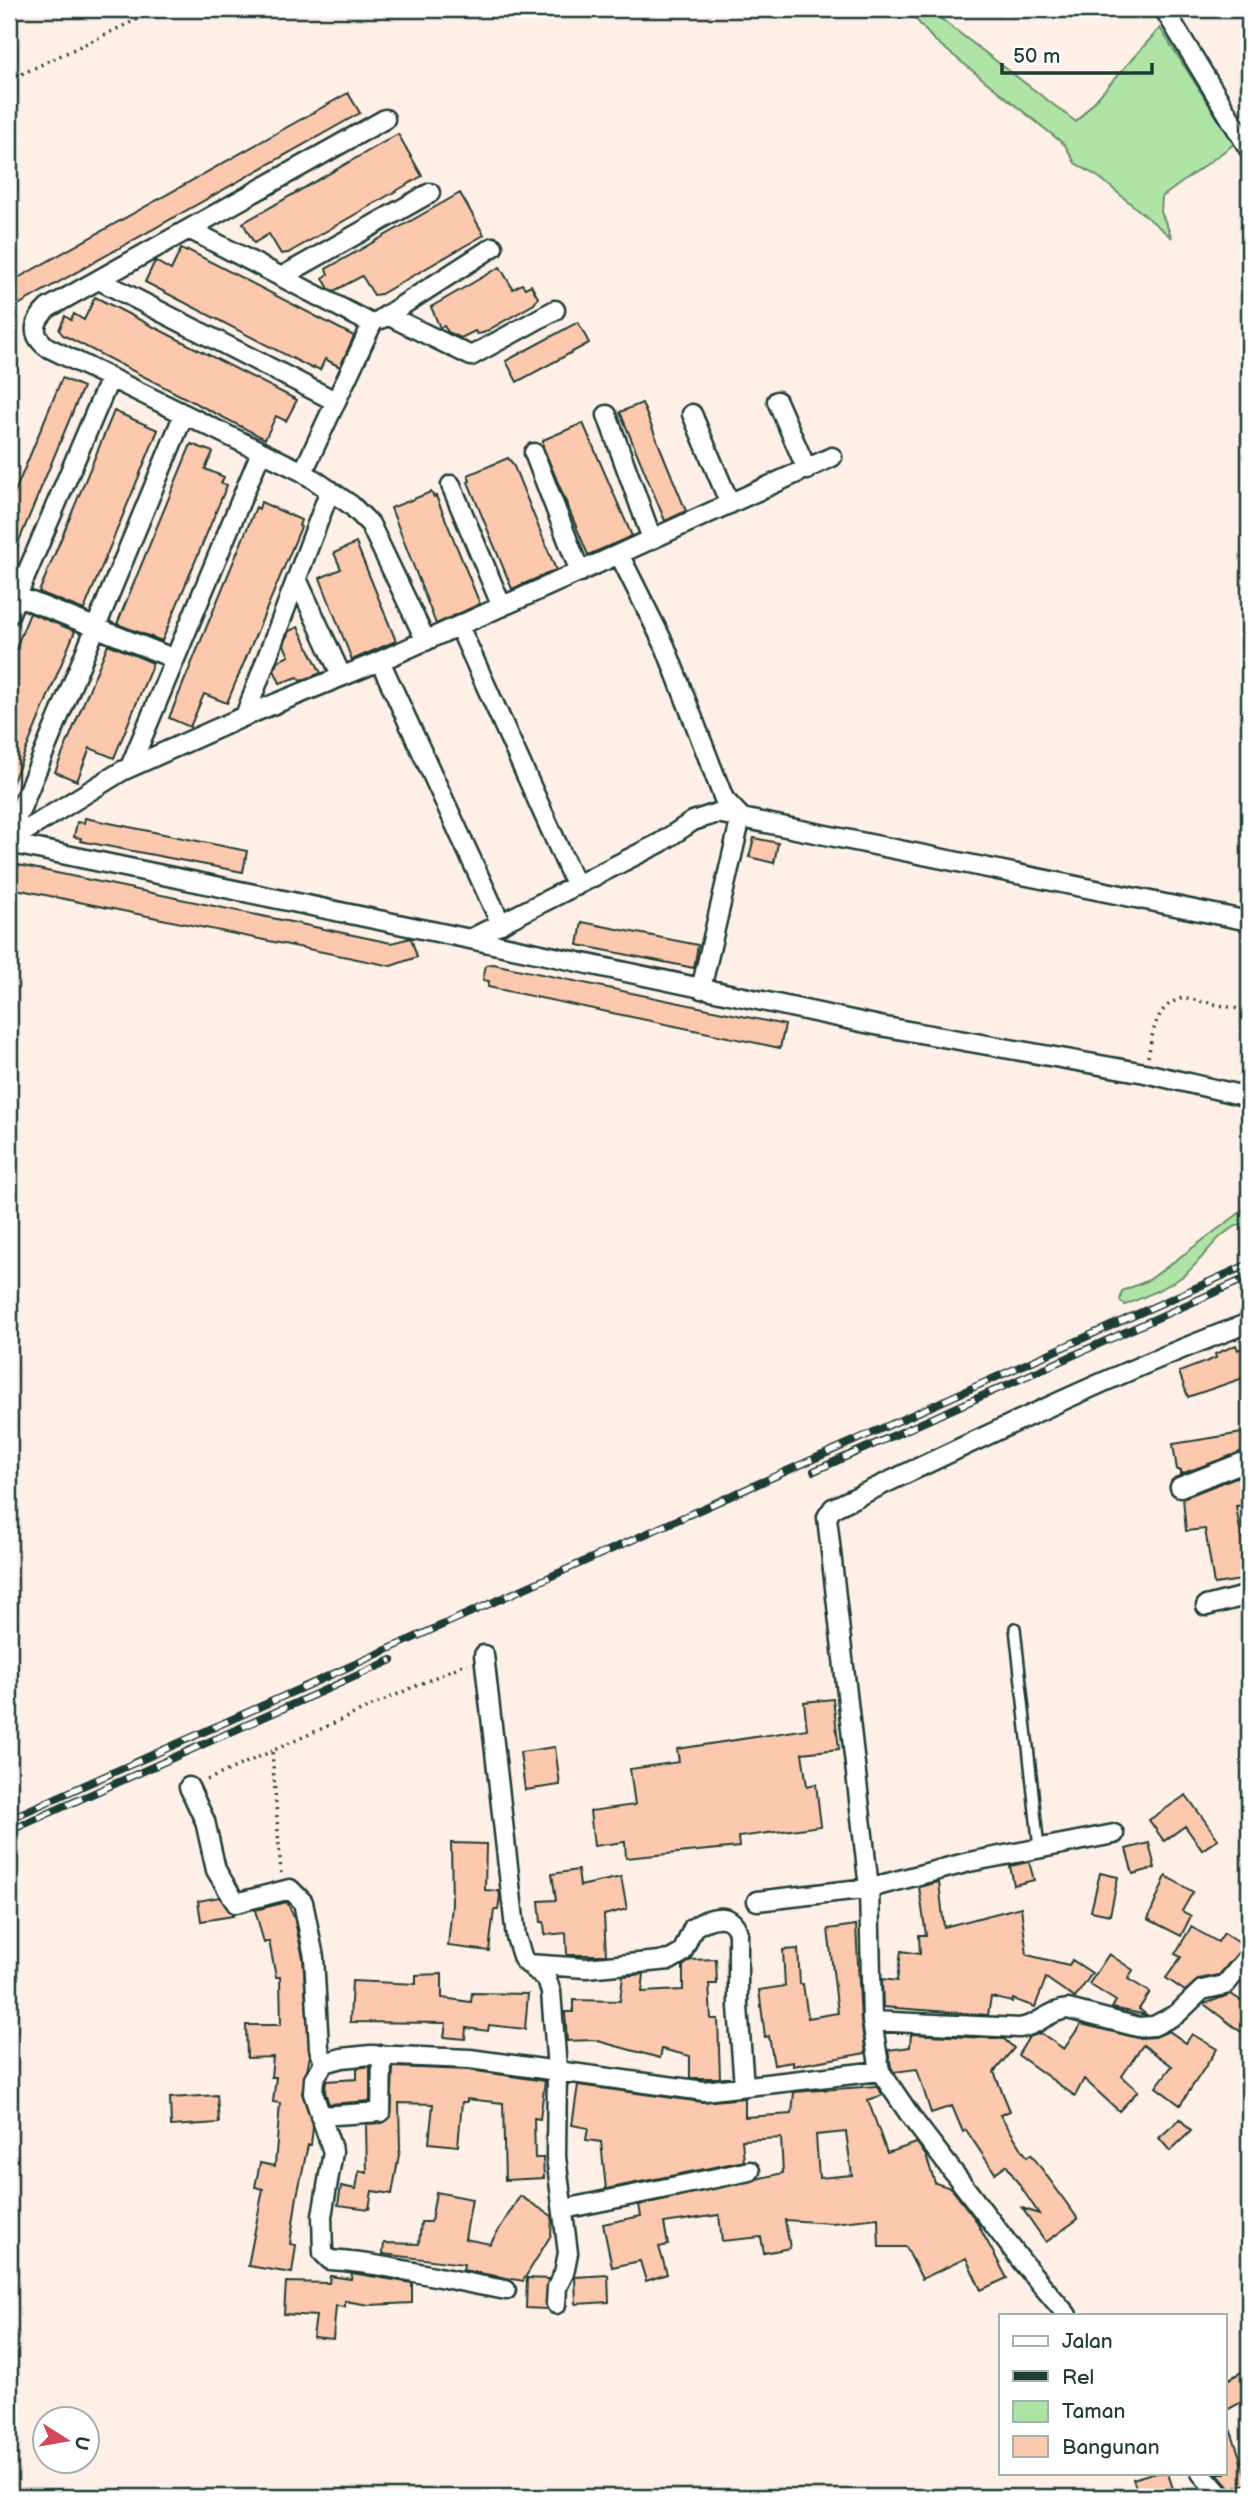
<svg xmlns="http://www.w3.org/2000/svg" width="1258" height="2506" font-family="'Balsamiq Sans',sans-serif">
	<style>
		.green { fill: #b0e4a6; stroke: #68906d; stroke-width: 2 }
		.building { fill: #fdc9ae; stroke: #1f3d34; stroke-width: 2; fill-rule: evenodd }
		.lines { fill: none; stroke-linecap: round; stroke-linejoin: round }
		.service-casing { stroke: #1f3d34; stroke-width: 14 }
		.minor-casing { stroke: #1f3d34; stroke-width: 23 }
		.path { stroke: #1f3d34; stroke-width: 3.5; stroke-dasharray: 2 5; stroke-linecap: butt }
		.service { stroke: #fff; stroke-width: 9 }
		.minor { stroke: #fff; stroke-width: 18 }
		.rail-casing { stroke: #1f3d34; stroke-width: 8 }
		.rail { stroke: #fff; stroke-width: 5; stroke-dasharray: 16; stroke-linecap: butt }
	</style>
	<rect width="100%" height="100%" fill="#feefe7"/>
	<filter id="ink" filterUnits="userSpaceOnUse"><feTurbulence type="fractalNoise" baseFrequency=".0143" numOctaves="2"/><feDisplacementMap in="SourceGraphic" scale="14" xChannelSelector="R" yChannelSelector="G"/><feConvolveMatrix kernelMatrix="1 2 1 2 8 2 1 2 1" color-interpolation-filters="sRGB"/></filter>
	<g filter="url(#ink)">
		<!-- green -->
		<path class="green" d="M907 9H928L1076 122 1160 28 1234 144 1162 197 1161 212 1172 238 1100 178 1075 163 1065 145 933 39Z
			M1249 1206V1223C1219 1225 1205 1260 1183 1276 1166 1288 1144 1297 1125 1305L1120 1301 1122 1291 1149 1280Z"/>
		<!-- building -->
		<path class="building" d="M348 93 360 113 9 310V283Z
			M398 134 422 176 288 253 281 254 269 234 254 243 243 223Z
			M460 193 484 235 381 294 374 295 362 276 334 291 329 289 323 278 328 274 326 269Z
			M181 249 187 252 188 250 354 336 340 367 325 359 320 370 314 367 313 369 145 282 155 261 171 270Z
			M500 267 513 289 522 284 525 288 531 285 538 298 534 304 483 333 477 334 475 331 461 338 448 332 444 326 440 328 431 307Z
			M95 297 297 400 286 421 276 416 265 439 63 335 59 330 65 316 71 320 74 314 84 320Z
			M578 322 589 343 517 382 506 361Z
			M62 378 83 387 9 565V506Z
			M642 403 686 511 665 521 620 412Z
			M114 411 158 430 84 610 39 592Z
			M583 423 632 536 588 555 543 447V440Z
			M191 444 213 452 205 469 224 477 221 483 227 485 162 641 117 624Z
			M508 458 513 464 556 570 512 589 468 482 470 481 468 475Z
			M431 492 434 497 436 496 480 604 436 624 391 508Z
			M261 502 301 520 299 526 301 527 227 703 204 694 190 727 169 718 256 507 259 509Z
			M356 543 396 641 352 660 320 578 341 569 334 553Z
			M30 613 75 631 9 791V739L13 729 9 728V665Z
			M298 627 321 673 300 681 298 677 280 683 274 670 278 661 289 656 284 645 289 631Z
			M108 644 153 663 114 758 90 748 77 781 55 772Z
			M85 818 247 851 243 872 80 841 81 838 74 837 77 822 84 823Z
			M754 838 778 843 774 863 749 857Z
			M9 863 391 943 411 938 417 957 391 966 16 889 9 887Z
			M582 922 698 945 694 968 578 945Z
			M493 964 785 1025 780 1048 488 987 489 981 483 980 486 965Z
			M1236 1345 1238 1350 1249 1345V1376L1188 1397 1179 1372 1216 1358 1215 1354Z
			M1249 1432V1449L1181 1474V1470H1177L1173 1444Z
			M1249 1472V1505L1236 1506 1243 1549 1249 1548V1579L1214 1584 1205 1529 1186 1531 1183 1498Z
			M833 1699 839 1749 802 1753 807 1786 816 1784 821 1826 738 1837 739 1847 626 1858 625 1842 594 1846 590 1811 635 1805 630 1769 679 1762 677 1749 807 1729 804 1702Z
			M555 1747 560 1785 525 1790 520 1752Z
			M1186 1795 1218 1839 1202 1850 1185 1826 1164 1841 1149 1820Z
			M451 1843 486 1844 485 1890 499 1891 500 1896 498 1910H494L489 1951 448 1946 452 1905Z
			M1149 1843 1155 1868 1133 1874 1126 1849Z
			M1029 1862 1034 1880 1014 1885 1010 1866Z
			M578 1870 580 1886 621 1877 627 1909 604 1915 606 1955H567L566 1933 545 1935 544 1922H541L539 1901 556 1900 552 1874Z
			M1100 1873 1118 1877 1110 1915 1091 1911Z
			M1166 1876 1193 1892 1182 1911 1191 1916 1181 1936 1148 1919Z
			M939 1882 944 1927 1021 1907 1027 1955 1069 1965 1072 1960 1092 1973 1075 1998 1046 1978 1035 2007 1013 1999 1012 2002 991 1997 988 2015 883 2007 882 1979 897 1981 901 1951 920 1954 919 1935H926L919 1887Z
			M219 1897 233 1916 201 1921 198 1901Z
			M287 1902 294 1917 303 1958 310 2056 302 2093 313 2127 311 2145H308L297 2196 290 2244 296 2245 292 2273 248 2266 263 2189 255 2187 260 2163 275 2166 280 2103 273 2102 276 2077H271L273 2057 247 2058 246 2025H281L280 1977H276L269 1941 264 1943 255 1910Z
			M856 1925 861 2021 866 2053 793 2066V2062L774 2065 769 2036 765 2037 759 1990 785 1986 783 1950 798 1949 800 1984H803L808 2018 838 2013 828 1929Z
			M1191 1927 1218 1942 1224 1933 1244 1946 1219 1975 1199 1979 1185 1991 1166 1978 1181 1957 1175 1954Z
			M1109 1954 1133 1970 1128 1979 1150 1992 1139 2009 1147 2015 1112 2008 1116 2001 1089 1984Z
			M716 1959 717 1984H709L711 2019H718L720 2078H690V2056L662 2049 660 2058 594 2040 567 2041 565 2012H573V2000L620 2001 623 1976 644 1974 642 1992 683 1990V1966L691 1960Z
			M442 1974V1998L471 2002 472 1993 528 1994 525 2029 489 2025 488 2031 466 2028 465 2039 444 2037 446 2023 350 2022 352 1981 416 1984V1975Z
			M1231 1994 1249 2006V2038L1204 2004Z
			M1081 2024 1138 2038 1155 2037 1169 2031 1186 2043 1192 2034 1217 2049 1180 2105 1156 2087 1172 2066 1143 2045 1122 2076 1138 2091 1119 2111 1084 2079 1075 2096 1018 2055 1029 2037 1041 2033 1064 2049Z
			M911 2034 1004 2039 1014 2048 994 2072 1010 2111 1000 2115 1027 2157 1031 2154 1078 2219 1046 2242 1022 2208 1039 2214 1006 2165 995 2173 966 2130 963 2132 952 2106 931 2113 917 2069 894 2072 891 2067 888 2050 910 2047Z
			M370 2066V2101L329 2104 325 2092 326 2081 357 2079V2068Z
			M393 2067 469 2070 545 2081 540 2119 534 2118 535 2158H543L544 2178 505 2180 503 2103 467 2099V2102H462L458 2146 429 2143 433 2104 399 2103 400 2149 392 2194 372 2191 369 2209 338 2205 341 2186 356 2189 359 2171 367 2173 366 2124 382 2123 391 2117Z
			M578 2085 702 2102 745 2098V2117L792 2114 794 2092 876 2086 883 2095 868 2100 887 2153 917 2143 926 2156 935 2183 951 2188 975 2219 1007 2278 981 2290 966 2258 922 2279 906 2247H879L878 2218 832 2223 785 2220 790 2248 764 2253 761 2237 722 2241 719 2215 664 2223 668 2245 659 2247 667 2274 646 2281 640 2261 612 2267 603 2224 641 2216 639 2205 783 2173 781 2138 742 2140 744 2161 606 2189 601 2142 586 2140 588 2128 572 2125ZM846 2132 852 2175 819 2178 816 2135Z
			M217 2095 219 2123 171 2126 170 2098Z
			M1180 2119 1191 2131 1170 2151 1159 2138Z
			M436 2192 472 2199 465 2239 490 2244 520 2196 552 2216 551 2235 523 2281 463 2270 464 2264 383 2254 384 2243 419 2244 421 2222H431Z
			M352 2273 412 2283V2303L369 2305 345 2301V2307L336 2306 333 2339 313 2337 316 2316 284 2314 286 2282 329 2283 330 2276 351 2279Z
			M608 2275 609 2302 576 2304 575 2277Z
			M527 2278 548 2279 546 2309 526 2308Z
			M1249 2368V2398L1225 2411V2381Z
			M1227 2420 1249 2483 1231 2489 1217 2473H1225V2421Z
			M1152 2473H1168L1174 2492 1159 2497H1139L1133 2479Z"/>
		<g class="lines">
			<defs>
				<path id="service" d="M1015 1628 1039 1848"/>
				<path id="minor" d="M1164 9 1249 149
					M385 119 48 308C34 321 30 334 47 347L303 472 351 505 370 524 426 641
					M189 229 372 324 303 472
					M281 277 430 193
					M99 280 335 401
					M387 315 471 356 555 310
					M381 319 493 247
					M777 401 807 470
					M692 414 730 504
					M607 415 652 539
					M534 453 580 572
					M451 485 502 607
					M619 554 832 457
					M297 579 341 675
					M17 596 175 659
					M9 615 110 378
					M459 626 576 886
					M380 661 501 924
					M245 716 330 490
					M130 767 261 452
					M9 837 184 414
					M9 841 122 771 245 716 380 661 619 554 665 646 724 799 741 817 701 989
					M9 843 470 939 660 843 693 821 717 813 1249 921
					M470 939 880 1026 1145 1073 1249 1097
					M1180 1487 1249 1460
					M1206 1606 1249 1595
					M484 1655 516 1937 523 1959 547 1980 551 1992 557 2069 556 2157 568 2253 564 2273 557 2287 556 2304
					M189 1787 205 1821 216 1870 236 1903 290 1889 303 1902 314 1957 319 2048 324 2063
					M757 1901 869 1888 969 1862 1114 1834
					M528 1964 586 1968 670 1960 682 1953 693 1928C709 1917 732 1910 738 1933V2007L744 2086
					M872 2021 1019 2028C1038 2026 1049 2010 1068 2009L1138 2027 1154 2026 1177 2014 1202 1990 1225 1985 1249 1956
					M320 2116 381 2112 382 2055
					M564 2209 750 2171
					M506 2290C447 2280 390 2264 330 2260L323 2253 322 2216 333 2152 313 2093 314 2079 324 2063 342 2058 371 2055 470 2059 704 2091 880 2071
					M1067 2315 1023 2263 914 2121 880 2071 872 2021 869 1888 827 1517 833 1508C970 1444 1107 1375 1249 1323
					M1201 2473 1222 2497"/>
			</defs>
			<!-- service casing -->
			<use href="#service" class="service-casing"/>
			<!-- minor casing -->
			<use href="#minor" class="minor-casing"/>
			<!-- path -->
			<path class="path" d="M9 80 159 9
				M1148 1057C1153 1032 1155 1004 1184 998L1249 1011
				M207 1780 272 1751
				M281 1873 272 1751 467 1663"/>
			<!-- service -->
			<use href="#service" class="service"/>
			<!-- minor -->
			<use href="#minor" class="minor"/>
			<defs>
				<path id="rail" d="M814 1471 1249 1277
					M9 1819 1249 1264
					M9 1831 392 1660"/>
			</defs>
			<!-- rail casing -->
			<use href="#rail" class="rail-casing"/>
			<!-- rail -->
			<use href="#rail" class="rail"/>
		</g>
	</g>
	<!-- margin -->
	<rect width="1258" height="2506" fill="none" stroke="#fff" stroke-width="35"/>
	<rect x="18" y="18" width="1223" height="2471" fill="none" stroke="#1f3d34" stroke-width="2.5" filter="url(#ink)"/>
	<!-- legend -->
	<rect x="999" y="2314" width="228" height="161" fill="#ffffff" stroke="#a5b1ae" stroke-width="2"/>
	<rect x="1013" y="2336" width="35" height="10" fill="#ffffff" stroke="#a5b1ae" stroke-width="2"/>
	<text x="1062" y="2348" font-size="21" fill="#1f3d34">Jalan</text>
	<rect x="1013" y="2371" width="35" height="10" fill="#1f3d34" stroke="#a5b1ae" stroke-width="2"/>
	<text x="1062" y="2384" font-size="21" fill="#1f3d34">Rel</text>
	<rect x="1013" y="2401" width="35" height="21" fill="#b0e4a6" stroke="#a5b1ae" stroke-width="2"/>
	<text x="1062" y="2418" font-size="21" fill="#1f3d34">Taman</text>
	<rect x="1013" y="2436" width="35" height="21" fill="#fdc9ae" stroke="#a5b1ae" stroke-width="2"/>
	<text x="1062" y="2454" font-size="21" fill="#1f3d34">Bangunan</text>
	<!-- north arrow -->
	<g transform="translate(66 2440) rotate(101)"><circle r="33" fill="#ffffff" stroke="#a5b1ae" stroke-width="2"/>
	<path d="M0-5L12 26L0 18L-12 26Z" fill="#d1495b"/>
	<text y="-10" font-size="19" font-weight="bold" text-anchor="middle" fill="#1f3d34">U</text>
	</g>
	<!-- scale -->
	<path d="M1002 63v10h150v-10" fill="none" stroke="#1f3d34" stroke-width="3.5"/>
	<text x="1013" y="63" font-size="21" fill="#1f3d34" stroke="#ffffff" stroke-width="5" paint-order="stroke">50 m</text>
</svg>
